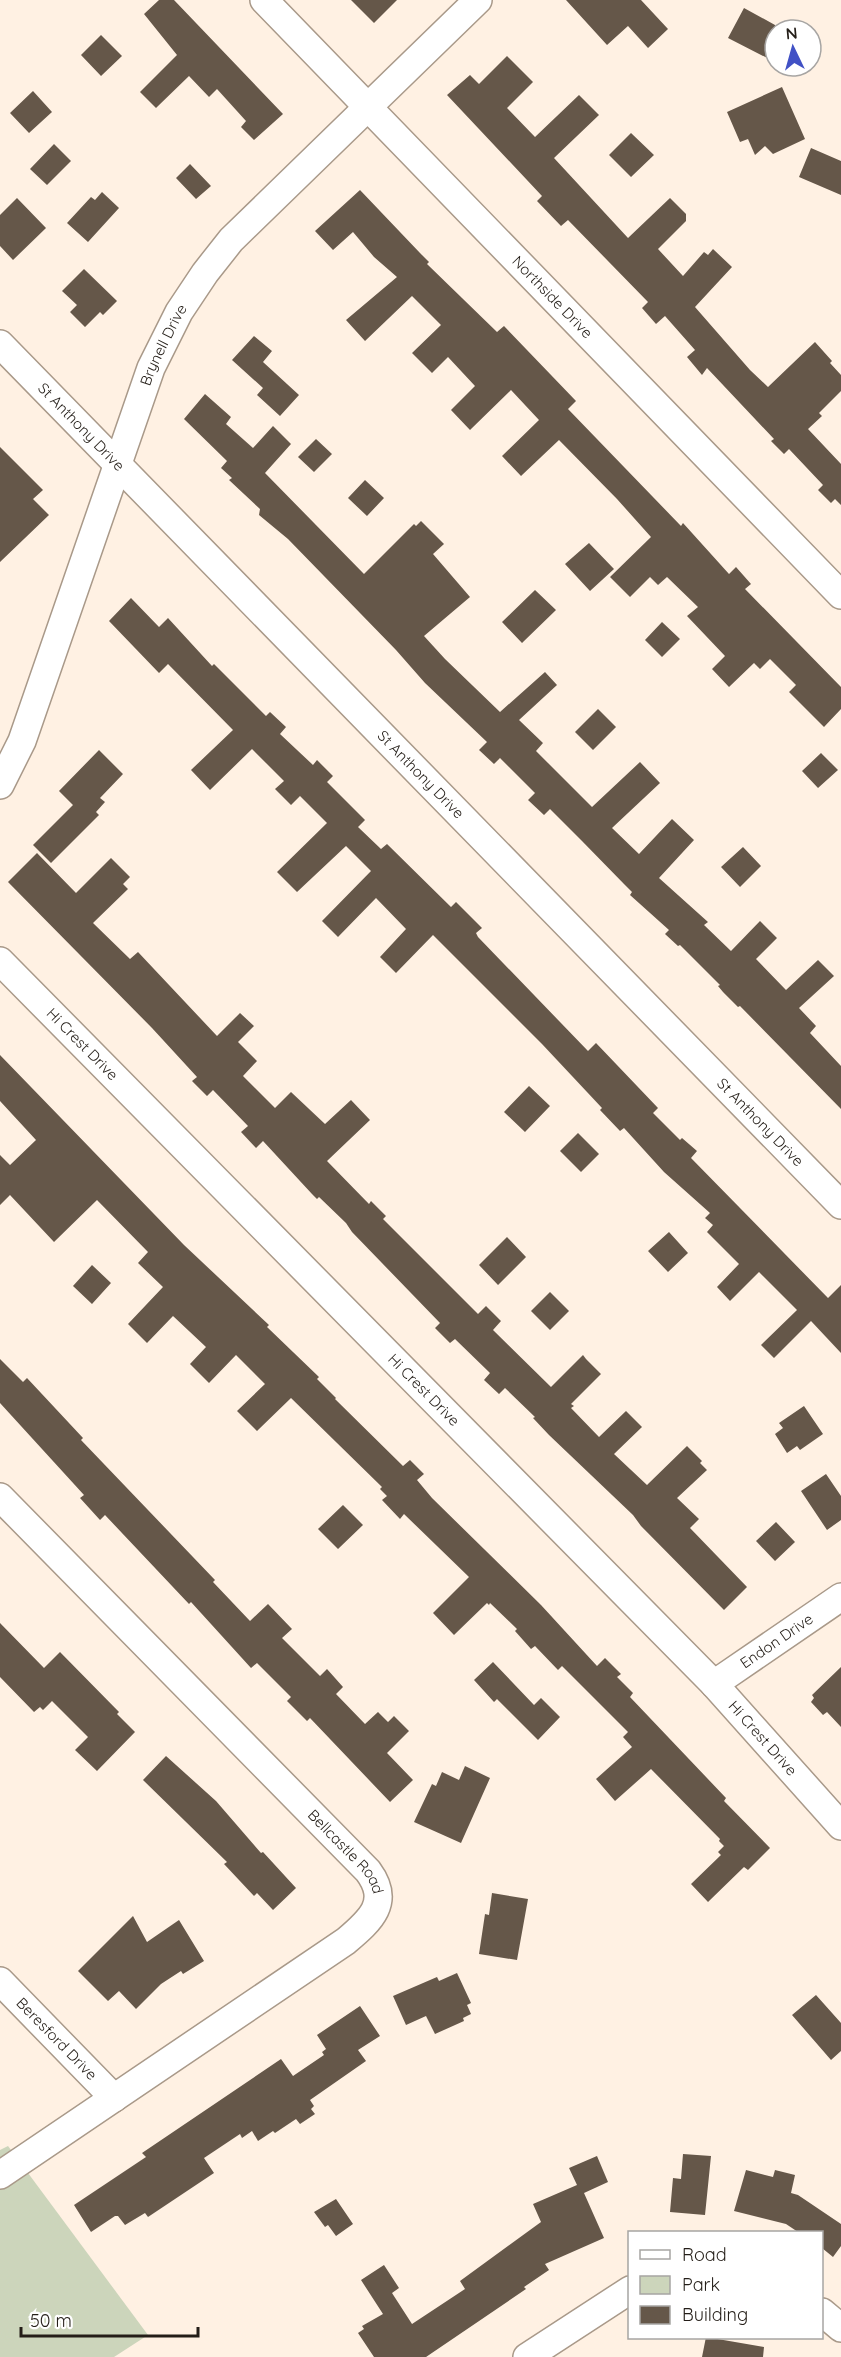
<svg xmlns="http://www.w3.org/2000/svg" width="841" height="2357" font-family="Quicksand,sans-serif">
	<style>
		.green { fill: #ccd5bb }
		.building { fill: #655749 }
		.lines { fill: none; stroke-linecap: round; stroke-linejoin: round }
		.minor-casing { stroke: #a99989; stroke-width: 30 }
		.minor { stroke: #fff; stroke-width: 27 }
		.labels { text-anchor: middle; stroke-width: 6; stroke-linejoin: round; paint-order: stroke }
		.street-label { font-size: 15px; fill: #241e18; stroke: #fff }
	</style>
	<rect width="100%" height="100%" fill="#fff1e3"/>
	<!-- green -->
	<path class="green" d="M8 2146 148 2335 114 2357H0V2150Z"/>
	<!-- building -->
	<path class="building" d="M159 0H174L283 114 254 140 241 127 246 121 217 89 209 97 189 76 156 108 140 92 177 55 144 14Z
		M351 0H397L374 23Z
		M566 0H641L668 29 648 48 628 26 607 45Z
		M744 8 775 25V62L728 38Z
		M101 35 122 56 101 76 81 55Z
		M507 56 533 82 507 108 535 137 579 95 599 115 554 158 628 238 670 198 686 214V221L658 249 683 276 704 252 708 255 713 249 732 267 695 307 750 370 768 387 815 342 832 361 830 363 841 375V391L819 413 822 416 808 429 841 464V505L835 499 831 503 818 490 823 485 789 449 784 454 771 441 774 439 707 368 702 375 687 357 695 350 665 316 656 324 642 308 648 302 568 220 561 226 537 201 542 196 447 95 470 75 479 84Z
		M782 87 805 139 773 154 765 146 755 155 748 139 740 142 727 112Z
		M33 91 52 112 29 133 10 113Z
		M631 133 654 155 631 177 609 155Z
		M54 144 71 161 47 185 30 169Z
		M811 148 841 161V195L799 177Z
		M190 164 211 186 196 199 176 178Z
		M360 190 420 253 429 262 427 264 497 332 504 326 576 401 568 409 681 526 683 523 729 574 736 567 751 584 745 589 841 687V709L824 727 789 692 796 685 770 659 760 669 754 663 729 687 712 669 725 656 687 616 698 607 667 577 658 585 650 577 630 597 610 577 651 537 617 499 559 440 521 476 502 456 539 420 511 390 470 430 451 410 475 386 448 357 432 373 412 353 441 325 412 296 365 341 346 320 397 277 374 257 353 232 333 250 315 231Z
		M102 192 119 208 88 242 67 223 91 197 95 200Z
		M17 198 46 228 13 260 0 246V215Z
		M84 269 117 301 103 315 100 312 85 327 70 312 77 305 62 291Z
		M254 336 272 351 263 362 299 395 280 416 257 395 263 388 232 360Z
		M205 394 231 417 226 424 253 448 273 426 291 444 265 473 364 574 414 524 416 526 421 521 444 544 433 554 470 597 424 636 445 659 500 712 545 672 557 685 519 720 543 743 536 751 592 807 640 762 660 783 612 828 639 854 672 819 694 840 659 878 708 922 704 925 731 951 760 921 777 938 756 959 786 990 818 960 834 976 799 1008 816 1026 810 1033 841 1066V1109L740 1006 738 1007 723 992 718 986 720 985 680 945 678 946 665 934 669 930 630 895 632 892 624 884 582 841 550 809 544 815 528 800 535 793 500 758 494 764 479 750 487 742 425 683 396 650 288 539 259 515 260 509 229 480 232 478 221 468 227 461 184 419Z
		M316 439 332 454 314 472 298 457Z
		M0 447 43 490 33 499 49 515 0 562Z
		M365 480 384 498 367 516 348 498Z
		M589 543 614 569 590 591 565 564Z
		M535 590 556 610 522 643 502 622Z
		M131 598 159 627 168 618 212 666 214 664 266 716 270 712 286 727 280 734 313 765 317 760 333 776 327 782 365 820 358 827 381 849 387 844 451 907 456 902 482 928 476 933 478 937 588 1051 596 1043 658 1108 653 1113 680 1140 682 1138 697 1151 691 1158 828 1298 841 1285V1353L811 1321 774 1358 761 1345 797 1310 759 1272 730 1301 717 1287 739 1264 707 1232 713 1225 705 1218 710 1213 664 1172 624 1128 620 1131 600 1110 602 1108 542 1044 433 935 396 973 380 957 406 929 376 898 338 937 322 921 371 871 346 846 297 892 277 872 327 823 300 796 291 805 275 789 284 781 252 749 210 790 191 770 233 730 168 664 159 673 109 621Z
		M662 622 680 639 662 657 645 640Z
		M598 709 616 727 593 750 575 732Z
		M99 750 123 774 100 798 105 802 96 812 99 815 51 863 33 845 73 805 59 791Z
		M821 753 838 770 818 788 802 771Z
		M743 847 761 866 740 887 721 867Z
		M37 853 76 893 111 858 130 877 123 884 128 889 93 923 130 959 138 952 217 1036 240 1013 254 1026 238 1042 257 1061 243 1076 275 1108 291 1092 325 1124 351 1100 370 1120 327 1161 369 1204 371 1201 386 1216 383 1219 478 1314 486 1306 501 1321 493 1330 551 1387 583 1355 586 1359 601 1374 571 1404 574 1406 571 1408 599 1437 626 1411 642 1427 614 1454 647 1485 687 1446 702 1461 700 1463 707 1470 677 1498 699 1519 690 1528 747 1587 724 1610 641 1526 633 1515 549 1435 533 1418 535 1417 505 1388 499 1394 484 1380 490 1373 455 1339 450 1343 435 1328 440 1323 352 1232 346 1223 319 1197 317 1199 312 1194 263 1141 256 1148 241 1132 248 1126 213 1090 207 1096 192 1081 197 1077 152 1028 8 882Z
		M0 1055 184 1245 269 1325 267 1327 319 1377 317 1379 336 1398 335 1399 403 1466 410 1460 424 1474 417 1480 432 1498 541 1605 597 1666 605 1658 621 1674 617 1677 633 1693 630 1697 726 1798 724 1801 770 1848 748 1870 744 1867 708 1902 691 1884 721 1855 718 1852 724 1846 719 1841 720 1839 651 1769 615 1801 596 1779 632 1747 623 1737 628 1732 562 1666 558 1670 535 1646 531 1649 515 1631 517 1629 490 1603 489 1605 487 1603 454 1635 433 1613 469 1577 404 1514 400 1519 382 1500 387 1496 380 1489 382 1487 291 1398 257 1431 237 1411 265 1384 236 1355 209 1383 190 1364 206 1347 173 1316 147 1343 128 1324 163 1287 138 1263 148 1252 97 1200 54 1242 10 1195 0 1205V1155L10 1165 36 1140 0 1101Z
		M529 1086 550 1106 525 1132 504 1112Z
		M578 1133 599 1154 581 1172 560 1151Z
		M669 1232 688 1253 668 1272 648 1251Z
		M507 1237 526 1257 498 1285 479 1265Z
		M92 1265 111 1283 92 1304 73 1286Z
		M550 1292 569 1311 550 1330 531 1311Z
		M0 1359 23 1382 27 1378 83 1438 81 1440 215 1580 213 1582 250 1621 268 1604 292 1629 282 1638 320 1676 327 1669 343 1687 336 1694 365 1724 378 1712 388 1722 394 1716 409 1731 387 1753 413 1780 390 1802 310 1718 307 1721 287 1701 291 1697 257 1663 251 1668 191 1602 189 1604 105 1515 100 1520 80 1498 84 1495 0 1403Z
		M804 1406 823 1434 800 1450 797 1446 787 1453 775 1434 783 1428 779 1423Z
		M826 1474 841 1496V1520L827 1530 801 1491Z
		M343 1505 363 1525 338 1549 318 1529Z
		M776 1522 795 1542 775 1561 756 1541Z
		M0 1623 44 1668 60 1652 119 1712 117 1714 135 1732 97 1771 75 1750 88 1737 52 1701 43 1710 40 1707 34 1712 0 1677Z
		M493 1662 534 1705 541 1698 560 1717 538 1740 497 1699 494 1702 474 1680Z
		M841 1667V1727L827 1712 823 1715 811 1702 814 1698 812 1695Z
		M166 1756 216 1801 261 1853 263 1852 296 1888 273 1910 257 1893 254 1896 224 1864 227 1862 143 1780Z
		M465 1766 490 1778 461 1843 414 1822 432 1784 436 1786 442 1772 459 1780Z
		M492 1893 528 1899 517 1960 479 1954 485 1914 489 1915Z
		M133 1916 147 1942 179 1920 204 1961 183 1974 181 1971 161 1984 136 2009 119 1991 108 2001 78 1971Z
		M457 1973 471 2003 467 2005 471 2014 463 2018 464 2021 435 2034 426 2016 406 2025 393 1996 437 1977 439 1981Z
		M816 1995 841 2023V2051L831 2060 792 2015Z
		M360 2006 380 2036 358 2050 366 2061 310 2100 314 2106 311 2109 315 2114 300 2124 296 2119 275 2133 273 2131 258 2141 252 2131 242 2138 240 2134 204 2158 214 2173 148 2217 145 2213 125 2225 118 2216H115L91 2232 74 2205 146 2157 142 2153 281 2059 293 2076 324 2055 322 2052 326 2049 317 2035Z
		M683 2154 711 2156 705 2215 670 2212 673 2178 681 2179Z
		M597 2156 608 2182 584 2193 604 2238 545 2264 549 2270 524 2287 526 2289 426 2357H374L358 2333 364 2329 362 2326 383 2314 361 2280 384 2265 399 2288 392 2293 412 2324 465 2289 460 2281 541 2222 533 2204 577 2185 569 2168Z
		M746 2170 773 2177 775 2170 795 2175 791 2193 798 2195 841 2224V2246L833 2257 822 2248V2232H798L786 2224 734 2211Z
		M336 2199 353 2224 336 2236 328 2225 325 2227 314 2212Z
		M706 2337 764 2347 763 2357H702Z"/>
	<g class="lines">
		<defs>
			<g id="minor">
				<path id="s1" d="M264 0 841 595"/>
				<path id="s2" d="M0 344 841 1205"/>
				<path id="s3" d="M0 785 22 741 151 368 179 312 205 273 231 240 478 0"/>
				<path id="s4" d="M0 961 714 1684 841 1826"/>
				<path id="s5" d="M0 1497 368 1871C391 1902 371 1920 346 1941L0 2175"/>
				<path id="s6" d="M714 1684 841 1597"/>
				<path id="s7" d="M0 1981 114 2098"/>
				<path d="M822 2312 841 2328"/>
				<path d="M527 2357 630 2290"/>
			</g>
		</defs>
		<!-- minor casing -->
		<use href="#minor" class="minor-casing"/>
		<!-- minor -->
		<use href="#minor" class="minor"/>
	</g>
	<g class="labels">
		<!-- street labels -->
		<g class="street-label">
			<text dy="5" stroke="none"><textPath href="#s1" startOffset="414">Northside Drive</textPath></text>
			<text dy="5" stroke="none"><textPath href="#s3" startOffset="470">Brynell Drive</textPath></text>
			<text dy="5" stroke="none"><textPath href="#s2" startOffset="116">St Anthony Drive</textPath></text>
			<text dy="5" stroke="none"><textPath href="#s2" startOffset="602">St Anthony Drive</textPath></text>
			<text dy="5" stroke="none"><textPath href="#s4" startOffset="117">Hi Crest Drive</textPath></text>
			<text dy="5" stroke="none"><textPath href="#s2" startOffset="1088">St Anthony Drive</textPath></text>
			<text dy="5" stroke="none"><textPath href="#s4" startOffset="603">Hi Crest Drive</textPath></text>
			<text dy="5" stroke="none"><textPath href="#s6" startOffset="76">Endon Drive</textPath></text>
			<text dy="5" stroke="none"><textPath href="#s4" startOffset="1089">Hi Crest Drive</textPath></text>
			<text dy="5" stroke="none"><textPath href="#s5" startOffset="496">Bellcastle Road</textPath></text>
			<text dy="5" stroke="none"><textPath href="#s7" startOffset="81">Beresford Drive</textPath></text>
		</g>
	</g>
	<!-- legend -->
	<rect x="628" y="2231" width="195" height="108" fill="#ffffff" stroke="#a7a5a3" stroke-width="1.5"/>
	<rect x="640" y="2250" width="30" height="9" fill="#ffffff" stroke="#a7a5a3" stroke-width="1.5"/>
	<text x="682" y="2261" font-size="18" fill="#241e18">Road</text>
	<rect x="640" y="2276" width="30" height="18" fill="#ccd5bb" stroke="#a7a5a3" stroke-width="1.5"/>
	<text x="682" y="2291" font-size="18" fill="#241e18">Park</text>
	<rect x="640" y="2306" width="30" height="18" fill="#655749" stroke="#a7a5a3" stroke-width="1.5"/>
	<text x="682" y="2321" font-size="18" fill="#241e18">Building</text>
	<!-- north arrow -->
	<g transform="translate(793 48) rotate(355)"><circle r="28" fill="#ffffff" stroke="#a7a5a3" stroke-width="1.5"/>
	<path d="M0-4.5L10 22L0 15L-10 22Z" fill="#4151c5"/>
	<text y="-9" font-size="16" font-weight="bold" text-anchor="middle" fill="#241e18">N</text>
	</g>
	<!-- scale -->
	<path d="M21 2327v9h177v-9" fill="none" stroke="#241e18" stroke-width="3"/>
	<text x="30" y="2327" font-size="18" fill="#241e18" stroke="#ffffff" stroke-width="4.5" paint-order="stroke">50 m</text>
</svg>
